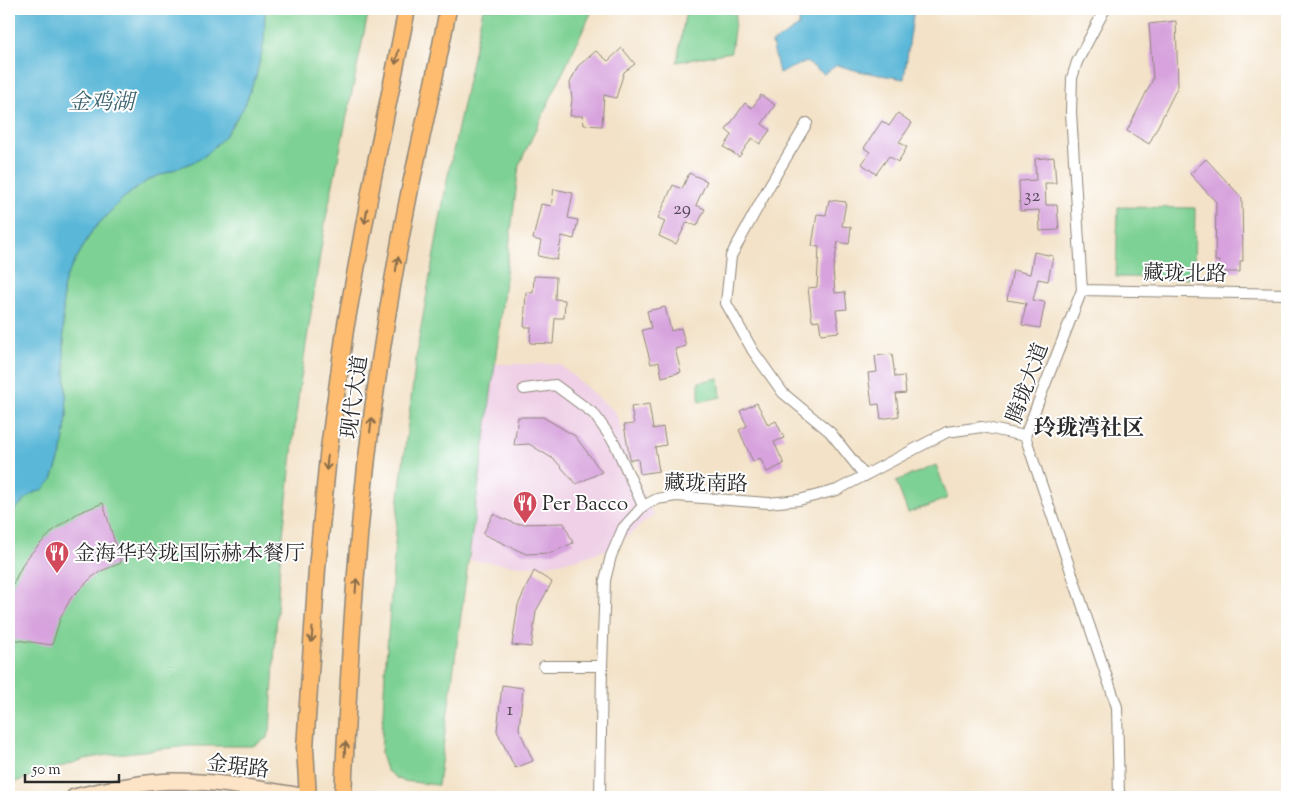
<svg xmlns="http://www.w3.org/2000/svg" width="1296" height="806" font-family="'Sorts Mill Goudy','Noto Serif SC',serif">
	<style>
		.built { fill: #efd0e6 }
		.green { fill: #7ed194; stroke: #547e60 }
		.water { fill: #5ab7d8; stroke: #427182 }
		.building { fill: #d7a2dd }
		.lines { fill: none; stroke-linecap: round; stroke-linejoin: round }
		.minor-casing { stroke: #8f8679; stroke-width: 12 }
		.secondary-casing { stroke: #8f8679; stroke-width: 18 }
		.primary-casing { stroke: #8f8679; stroke-width: 19 }
		.minor { stroke: #fff; stroke-width: 10 }
		.secondary { stroke: #fee4c6; stroke-width: 15 }
		.primary { stroke: #fdbc70; stroke-width: 16 }
		.oneway { stroke: #8a6c4a }
		.labels { text-anchor: middle; stroke-width: 4; stroke-linejoin: round; paint-order: stroke }
		.number-label { font-size: 19px; fill: #564958 }
		.street-label { font-size: 21px; fill: #2b2b2b; stroke: #fff }
		.poi-label { font-size: 21px; fill: #2b2b2b; stroke: #fff; text-anchor: start }
		.water-label { font-size: 22px; font-style: italic; fill: #3e6370; stroke: #fff }
		.neighbourhood-label { font-size: 22px; font-weight: bold; fill: #2b2b2b; stroke: #fff }
	</style>
	<rect width="100%" height="100%" fill="#fff"/>
	<filter id="ink" filterUnits="userSpaceOnUse"><feTurbulence type="fractalNoise" baseFrequency=".02" numOctaves="2"/><feDisplacementMap in="SourceGraphic" scale="10" xChannelSelector="R" yChannelSelector="G"/><feConvolveMatrix kernelMatrix="1 2 1 2 8 2 1 2 1" color-interpolation-filters="sRGB"/></filter>
	<filter id="wash" filterUnits="userSpaceOnUse"><feTurbulence type="fractalNoise" baseFrequency=".0096" numOctaves="4" result="noise"/><feDisplacementMap in="SourceGraphic" scale="20" xChannelSelector="R" yChannelSelector="G"/><feGaussianBlur stdDeviation="1.12" result="paint"/><feColorMatrix in="noise" values="0 0 0 0 0 0 0 0 0 0 0 0 0 0 0 0 0 1.4 0 .05"/><feComposite in="paint" operator="in"/></filter>
	<g filter="url(#wash)">
		<rect width="100%" height="100%" fill="#f3e2c7"/>
		<!-- built -->
		<path class="built" d="M495 364H559L616 413 637 480 654 516 647 520 614 547 579 559 547 565 520 566 469 560Z"/>
		<!-- green -->
		<path class="green" d="M265 9H369L325 223 299 390 280 562 270 731 267 738 253 746H188L107 755 85 759 9 784V515L31 494 42 490 52 480 62 451 67 416 63 324V290L66 277 92 231 121 200 148 180 198 160 207 154 225 136 244 107 256 76 264 42Z
			M483 9H593L519 165 495 364 438 785 403 781 396 778 386 770 381 754 385 673 398 505 417 350 447 180Z
			M686 9H722L736 15 731 52 677 62Z
			M1118 207 1195 208 1194 278 1116 277Z
			M719 378 721 397 699 402V382Z
			M936 465 948 498 908 513 896 481Z"/>
		<!-- water -->
		<path class="water" d="M9 9H265L264 42 256 76 244 107 225 136 207 154 198 160 148 180 121 200 92 231 66 277 63 290V324L67 416 62 451 52 480 42 490 31 494 9 515Z
			M799 9H914L904 79 858 71 837 65 824 74 806 62 779 73 772 43 799 26Z"/>
		<g id="blocks">
			<!-- building -->
			<path class="building" d="M1176 21 1178 86 1149 144 1127 131 1153 79 1149 24Z
				M622 48 635 64 624 72 616 98 604 95 602 126 584 125 583 116H570L572 99 570 83 578 66 596 51 608 61Z
				M761 95 775 105 762 124 770 130 760 144 752 138 739 157 724 147 732 135 726 130 745 103 752 108Z
				M898 113 912 123 899 142 907 147 898 162 889 156 876 174 862 164 870 152 864 148 882 121 889 126Z
				M1054 157 1056 183H1045L1046 205H1057L1059 230 1040 231 1039 210 1020 211 1019 181 1036 180 1035 159Z
				M1206 159 1242 198 1243 261H1240V272H1219V261H1215L1216 202 1190 174Z
				M689 173 707 181 696 205 705 209 697 226 687 222 676 244 659 236 665 221 658 218 673 185 682 189Z
				M554 189 573 193 568 218 578 220 574 239 562 236 557 260 538 256 541 241 533 239 541 204 551 206Z
				M829 200 846 202 842 226 851 227 849 244 838 242 833 269 835 293 845 292 847 309 836 310 839 332 821 334 819 320 812 321 808 288 817 287 819 247 812 246 817 214 826 215Z
				M1034 252 1053 256 1048 281 1038 279 1033 300 1045 302 1040 328 1022 325 1026 303 1007 300 1013 270 1030 274Z
				M534 276 556 277 555 299 565 300 564 318H555L553 344 530 343 531 327H524L526 292 533 293Z
				M665 307 671 331 681 328 686 346 675 349 681 372 662 377 659 362 651 364 642 330 651 328 647 311Z
				M892 354 895 377 904 376 906 393 896 394 899 416 881 419 879 404 872 405 868 373 877 372 875 356Z
				M757 403 768 425 776 421 784 438 774 442 784 464 767 472 760 458 753 462 739 430 747 426 740 411Z
				M649 404 653 429 663 427 666 445 655 447 659 471 640 474 638 459 630 460 624 425 634 424 631 407Z
				M518 417H543L575 436 602 472 576 484 555 460 529 444 514 445Z
				M103 503 121 563 101 571 91 578 71 598 61 616 52 645 9 639V592L24 562 33 551 56 528 78 513Z
				M493 514 516 524 564 523 573 543 551 553 526 554 483 534Z
				M534 571 552 582 536 611 531 647 512 645 518 605Z
				M502 685 523 688 519 729 533 761 515 768 497 731Z"/>
		</g>
	</g>
	<g filter="url(#ink)">
		<use href="#blocks" fill-opacity="0" stroke="#8f8679" stroke-width="1"/>
		<g class="lines">
			<defs>
				<path id="minor" d="M1105 9 1077 62 1072 78 1071 112 1082 290 1025 436 1117 707 1119 797
					M807 123 771 183 731 256 726 303 753 351 783 393 830 432 865 476
					M1082 290 1287 294
					M524 389 555 385 594 414 614 442 643 506
					M544 666H602
					M600 797 602 666 605 580 611 556 623 528 643 506 657 499 676 496 768 503 799 500 837 490 947 432 982 427 1025 436"/>
				<path id="secondary" d="M74 797C107 789 140 782 173 781 219 781 263 790 308 797"/>
				<path id="primary" d="M308 797 305 748 317 569 328 456 345 330 372 182 407 9
					M343 797C349 666 356 533 374 402 384 331 396 259 410 189 423 129 437 69 448 9"/>
			</defs>
			<!-- minor casing -->
			<use href="#minor" class="minor-casing"/>
			<!-- secondary casing -->
			<use href="#secondary" class="secondary-casing"/>
			<!-- primary casing -->
			<use href="#primary" class="primary-casing"/>
			<!-- minor -->
			<use href="#minor" class="minor"/>
			<!-- secondary -->
			<use href="#secondary" class="secondary"/>
			<!-- primary -->
			<use href="#primary" class="primary"/>
		</g>
		<!-- one-way arrows -->
		<defs><path id="oneway-shaft" d="M-6 0H5M1.5-3L5.5 0L1.5 3" fill="none" stroke-width="1.6" stroke-linecap="round" stroke-linejoin="round" transform="scale(1.25)"/></defs>
		<g class="oneway">
			<use href="#oneway-shaft" transform="translate(397 57) rotate(102)"/>
			<use href="#oneway-shaft" transform="translate(366 216) rotate(100)"/>
			<use href="#oneway-shaft" transform="translate(397 264) rotate(-80)"/>
			<use href="#oneway-shaft" transform="translate(371 425) rotate(-83)"/>
			<use href="#oneway-shaft" transform="translate(327 463) rotate(96)"/>
			<use href="#oneway-shaft" transform="translate(356 586) rotate(-86)"/>
			<use href="#oneway-shaft" transform="translate(312 635) rotate(94)"/>
			<use href="#oneway-shaft" transform="translate(345 749) rotate(-87)"/>
		</g>
	</g>
	<!-- icons -->
	<defs>
		<symbol id="restaurant-pin" viewBox="-11 -11 22 30"><path d="M0 17L-7.5 6A9.5 9.5 0 1 1 7.5 6Z" fill="#d1495b" stroke="#fff"/><path d="M-5-6h1v4h1v-4h1v4h1v-4h1v5L-1.5 .5V6h-2V.5L-5-1ZM5-6V6H3V1.5H1.5Q1.5-4 5-6Z" fill="#fff"/></symbol>
	</defs>
	<g fill-rule="evenodd">
		<use href="#restaurant-pin" x="511" y="489" width="28" height="38"/>
		<use href="#restaurant-pin" x="43" y="539" width="28" height="38"/>
	</g>
	<g class="labels">
		<!-- number labels -->
		<g class="number-label">
			<text x="1032" y="201">32</text>
			<text x="682" y="214">29</text>
			<text x="510" y="715">1</text>
		</g>
		<!-- street labels -->
		<g class="street-label">
			<text transform="translate(1185 273) rotate(1)" y="7">藏珑北路</text>
			<text transform="translate(1027 383) rotate(-70)" y="7">腾珑大道</text>
			<text transform="translate(354 397) rotate(-82)" y="7">现代大道</text>
			<text transform="translate(706 483) rotate(1)" y="7">藏珑南路</text>
			<text transform="translate(238 766) rotate(7)" y="7">金琚路</text>
		</g>
		<!-- poi labels -->
		<g class="poi-label">
			<text x="542" y="510">Per Bacco</text>
			<text x="74" y="560">金海华玲珑国际赫本餐厅</text>
		</g>
		<!-- water labels -->
		<g class="water-label">
			<text x="101" y="109">金鸡湖</text>
		</g>
		<!-- neighbourhood labels -->
		<g class="neighbourhood-label">
			<text x="1089" y="435">玲珑湾社区</text>
		</g>
	</g>
	<!-- margin -->
	<rect width="1296" height="806" fill="none" stroke="#fff" stroke-width="30"/>
	<!-- scale -->
	<path d="M25 774v8h94v-8" fill="none" stroke="#2b2b2b" stroke-width="2.5"/>
	<text x="32" y="774" font-size="15" fill="#2b2b2b" stroke="#ffffff" stroke-width="4" paint-order="stroke">50 m</text>
</svg>
